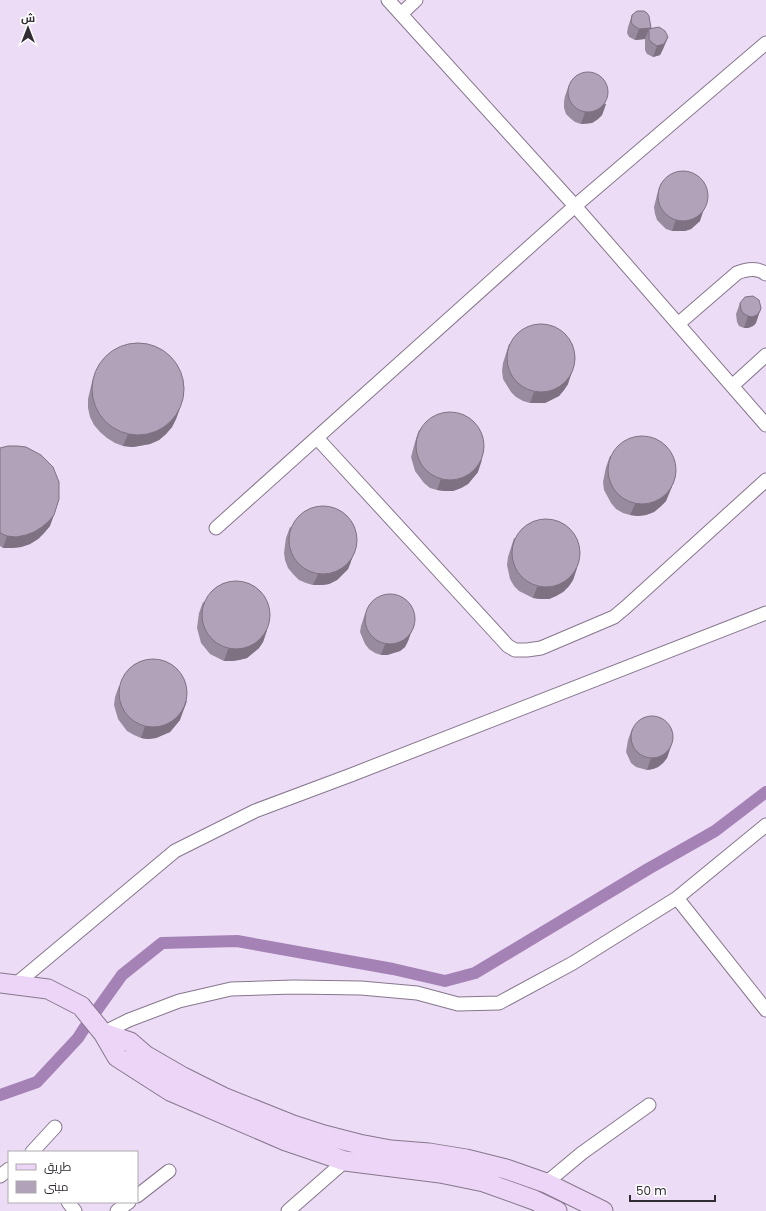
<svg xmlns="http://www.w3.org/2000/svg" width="766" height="1211" font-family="Poppins,Cairo,sans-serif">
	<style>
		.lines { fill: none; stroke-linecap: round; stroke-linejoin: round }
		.canal { stroke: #a582b5; stroke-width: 12 }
		.street-casing { stroke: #86778d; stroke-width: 15 }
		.secondary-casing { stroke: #86778d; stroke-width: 21 }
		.street { stroke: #fff; stroke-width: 13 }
		.secondary { stroke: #edd5f7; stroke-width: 19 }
		.wall { fill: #998b9f }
		.shaded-wall { fill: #7d7182 }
		.building { fill: #b2a2b9; stroke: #7d7182 }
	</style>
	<rect width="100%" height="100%" fill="#eddcf5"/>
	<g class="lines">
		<!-- canal -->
		<path class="canal" d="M97 1010 122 975 162 943 237 941 393 969 445 981 475 973 648 869 715 831 766 792
			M0 1095 37 1082 78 1038 85 1027"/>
		<defs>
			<path id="street" d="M388 0 575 206 766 425
				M401 14 416 0
				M678 324 737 273C747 269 757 267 766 274
				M732 386 766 355
				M317 438 508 646 515 650H527L541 648 614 617 626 607 766 480
				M216 528 575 206 766 43
				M677 898 766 1010
				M16 984 175 851 255 811 351 775 766 613
				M103 1033 129 1020 179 1001 231 989 293 987 361 988 417 993 458 1004 499 1003 573 963 677 898 766 825
				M32 1152 55 1127
				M0 1176 9 1169
				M546 1183 582 1153 649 1105
				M137 1196 169 1171
				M68 1202 75 1211
				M117 1211 129 1202
				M288 1211 345 1161"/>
			<path id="secondary" d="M0 983 48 989 81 1006 103 1033 117 1057 170 1091 286 1141 345 1161 440 1173 484 1182 534 1200 557 1211
				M103 1033 130 1042 145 1055 183 1077 223 1097 293 1125 324 1135 359 1144 391 1150 429 1153 466 1159 506 1169 546 1183 603 1211"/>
		</defs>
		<!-- street casing -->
		<use href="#street" class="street-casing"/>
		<!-- secondary casing -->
		<use href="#secondary" class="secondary-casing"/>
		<!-- street -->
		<use href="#street" class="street"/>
		<!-- secondary -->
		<use href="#secondary" class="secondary"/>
	</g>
	<!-- wall -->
	<path class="wall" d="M632 15 650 29 668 37 663 49 660 55 653 57 647 54 645 50V39L635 40 629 37 627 33 628 27Z
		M569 85 606 104 602 115 598 119 592 123 581 124 575 122 570 118 566 114 564 108V102L565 96Z
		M661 183 700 221 691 229 685 231H672L666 229 657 220 655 214 654 207 657 195Z
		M740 303 756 323 753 326 748 328H744L739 326 737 322 736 314Z
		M509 344 568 384 564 390 559 396 545 403H530L523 401 516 397 511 392 503 379 502 371 503 363Z
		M96 371 180 408 176 419 172 427 166 434 159 440 150 444 133 447 123 446 115 443 107 438 100 432 94 425 90 417 88 408V399L92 382Z
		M419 430 478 472 468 484 461 488 453 491H445L437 490 430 488 424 483 415 471 411 457 415 442Z
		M0 448 50 526 44 533 38 539 30 544 21 547 12 548H3L0 546Z
		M610 456 672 487 666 501 660 507 654 512 646 515 638 516 630 515 623 513 616 509 611 503 604 490 603 482 606 467Z
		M290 527 351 562 348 569 337 580 329 584 322 585H313L306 583 299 580 293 574 288 568 285 560 284 553 286 538Z
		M514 538 577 568 573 580 569 586 563 592 556 596 549 599H541L533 598 519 591 514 586 510 579 507 565 508 557Z
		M203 602 267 630 263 642 259 648 247 658 239 660 232 661H224L210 654 201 643 197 628 199 613Z
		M365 614 412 630 408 641 405 647 400 651 387 655H381L375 653 369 649 365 644 360 632 361 626Z
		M119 686 180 720 170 732 156 738 148 739 141 738 134 735 127 731 118 719 114 705 115 697Z
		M632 729 671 746 667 758 663 763 658 767 653 769 647 770 636 767 631 763 626 752 628 740Z"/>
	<!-- shaded-wall -->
	<path class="shaded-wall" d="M651 28 649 32V29L645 39 635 40 639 29Z
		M668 37 663 49 660 55 653 57 657 46Z
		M606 104 602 115 598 119 592 123 581 124 585 112Z
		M704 209 700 221 691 229 685 231H672L676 220Z
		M760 311 756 323 753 326 748 328H744L748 316Z
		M572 372 568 384 564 390 559 396 545 403H530L534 392Z
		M180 408 176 419 172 427 166 434 159 440 150 444 133 447 123 446 128 434Z
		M482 460 478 472 468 484 461 488 453 491H445L437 490 441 479Z
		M676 475 666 501 660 507 654 512 646 515 638 516 630 515 635 504Z
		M54 515 50 526 44 533 38 539 30 544 21 547 12 548H3L7 536Z
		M355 551 348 569 337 580 329 584 322 585H313L318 574Z
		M577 568 573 580 569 586 563 592 556 596 549 599H541L533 598 537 587Z
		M267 630 263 642 259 648 247 658 239 660 232 661H224L228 649Z
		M412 630 408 641 405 647 400 651 387 655H381L385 644Z
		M187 701 180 720 170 732 156 738 148 739 141 738 145 726Z
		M671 746 667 758 663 763 658 767 653 769 647 770 651 758Z"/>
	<!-- building -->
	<path class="building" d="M637 11H644L647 13 649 16 651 28 639 29 633 25 631 22 632 15Z
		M659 27 665 31 668 37 664 44 657 46 651 42 649 39V29Z
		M568 92a20 20 0 1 1 40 0a20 20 0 1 1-40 0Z
		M658 196a25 25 0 1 1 50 0a25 25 0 1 1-50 0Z
		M753 296 759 300 761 308 760 311 757 315 752 317 748 316 744 314 741 310 740 303 745 297Z
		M507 358a34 34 0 1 1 68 0a34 34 0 1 1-68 0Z
		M92 389a46 46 0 1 1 92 0a46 46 0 1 1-92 0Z
		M416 446a34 34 0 1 1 68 0a34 34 0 1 1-68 0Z
		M608 470a34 34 0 1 1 68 0a34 34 0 1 1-68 0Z
		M8 446H17L26 447 41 455 53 467 59 482V499L54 515 49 521 42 527 34 532 26 535 16 537 7 536 0 533V448Z
		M289 540a34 34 0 1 1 68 0a34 34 0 1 1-68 0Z
		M512 553a34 34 0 1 1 68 0a34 34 0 1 1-68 0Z
		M202 615a34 34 0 1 1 68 0a34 34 0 1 1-68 0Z
		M365 619a25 25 0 1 1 50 0a25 25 0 1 1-50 0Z
		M119 693a34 34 0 1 1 68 0a34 34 0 1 1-68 0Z
		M631 737a21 21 0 1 1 42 0a21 21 0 1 1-42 0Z"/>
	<!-- legend -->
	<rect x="8" y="1151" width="130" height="52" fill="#ffffff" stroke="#adaaae"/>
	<rect x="16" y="1164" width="20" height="6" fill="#edd5f7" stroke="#adaaae"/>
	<text x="44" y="1171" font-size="12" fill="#312b34">طريق</text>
	<rect x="16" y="1181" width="20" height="12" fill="#b2a2b9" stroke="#adaaae"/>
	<text x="44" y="1191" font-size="12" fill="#312b34">مبنى</text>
	<!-- north arrow -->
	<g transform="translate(28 28)" stroke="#ffffff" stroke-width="3" paint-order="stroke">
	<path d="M0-3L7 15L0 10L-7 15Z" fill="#312b34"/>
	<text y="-6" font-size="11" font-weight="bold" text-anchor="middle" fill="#312b34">ش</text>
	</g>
	<!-- scale -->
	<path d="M630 1195v6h85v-6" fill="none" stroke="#312b34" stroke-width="2"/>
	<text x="636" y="1195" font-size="12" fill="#312b34" stroke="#ffffff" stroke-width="3" paint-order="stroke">50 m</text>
</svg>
